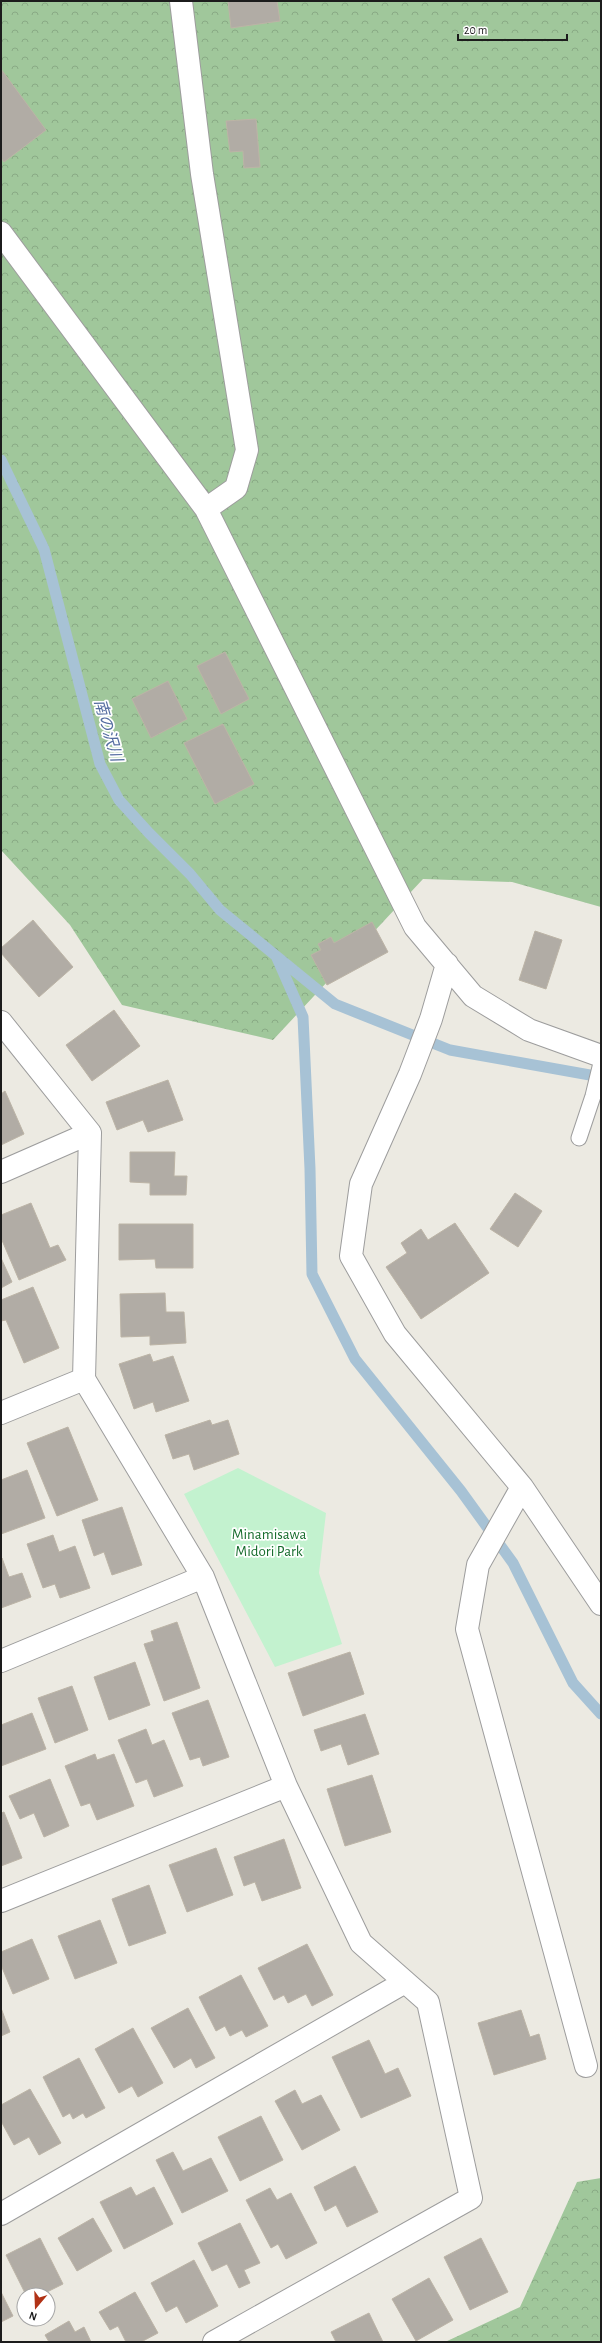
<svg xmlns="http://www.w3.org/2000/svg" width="602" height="2343" font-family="'Alegreya Sans','Noto Sans JP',sans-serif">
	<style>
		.forest { fill: url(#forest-crowns) }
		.park { fill: #c3f2cf }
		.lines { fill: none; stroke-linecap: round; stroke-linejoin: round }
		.stream { stroke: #a7c2d5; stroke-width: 11 }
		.building { fill: #b1aca5; stroke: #bcb4a6 }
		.service-casing { stroke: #9d9d9d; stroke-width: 17 }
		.minor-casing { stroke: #9d9d9d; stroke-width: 24 }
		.service { stroke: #fff; stroke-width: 15 }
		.minor { stroke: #fff; stroke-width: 22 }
		.labels { text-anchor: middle; stroke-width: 3.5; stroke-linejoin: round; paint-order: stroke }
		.park-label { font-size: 15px; fill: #176c2d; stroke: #fff }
		.water-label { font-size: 16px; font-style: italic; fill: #546ca0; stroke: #fff }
	</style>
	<defs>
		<pattern id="forest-crowns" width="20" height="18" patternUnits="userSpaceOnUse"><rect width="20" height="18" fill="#a0c79b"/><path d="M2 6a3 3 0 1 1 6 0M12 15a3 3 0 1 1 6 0" fill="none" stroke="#89aa85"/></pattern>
	</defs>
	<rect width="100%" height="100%" fill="#eceae2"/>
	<!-- forest -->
	<path class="forest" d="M1 1H601V907L512 882 423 879 273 1040 122 1005 70 925 1 850Z
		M601 2178V2342H445L520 2307 577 2182Z"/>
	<!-- park -->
	<path class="park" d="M238 1468 326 1513 319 1573 342 1644 275 1667 184 1494Z"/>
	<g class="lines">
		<!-- stream -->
		<path class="stream" d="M1 460 44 549 100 764 119 800 149 833 190 874 220 910 335 1004 450 1050 601 1077
			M277 958 303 1017 310 1169 312 1274 355 1359 461 1491 513 1563 573 1683 601 1714"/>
	</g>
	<!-- building -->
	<path class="building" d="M228 1H277L280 21 231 28Z
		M1 69 46 130 4 162 1 158Z
		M256 119 260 167 244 168 243 151 230 152 226 121Z
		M225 652 249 699 221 714 197 666Z
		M168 681 187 719 151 738 132 699Z
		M223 724 254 784 215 804 184 743Z
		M33 920 73 967 39 997 1 953V948Z
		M372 922 388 952 327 985 311 955 321 950 318 944 331 937 334 943Z
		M535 931 562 940 546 989 519 980Z
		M114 1010 140 1046 92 1081 66 1045Z
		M168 1080 183 1120 148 1132 143 1120 117 1130 106 1102Z
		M5 1091 24 1134 1 1145V1094Z
		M130 1152H175L174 1176H187L186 1195H150V1183L130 1182Z
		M515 1193 542 1211 518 1247 490 1229Z
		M31 1203 50 1248 58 1245 66 1260 19 1280 1 1238V1215Z
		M455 1223 489 1273 421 1319 386 1267 407 1253 401 1243 421 1229 428 1240Z
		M119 1224H193V1268H156L155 1259 119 1260Z
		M1 1258 12 1282 1 1288Z
		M33 1287 59 1348 24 1363 6 1320 1 1321V1300Z
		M165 1293 166 1312H184L186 1343 150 1345V1336L121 1337 120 1294Z
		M150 1354 153 1362 173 1356 189 1401 156 1412 153 1402 134 1409 119 1364Z
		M210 1420 212 1425 228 1420 239 1454 194 1470 189 1454 173 1459 165 1435Z
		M68 1427 98 1500 57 1516 27 1443Z
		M27 1470 45 1518 1 1534V1480Z
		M122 1507 142 1565 112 1575 104 1552 94 1556 82 1520Z
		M53 1535 59 1552 75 1546 90 1588 60 1598 55 1584 43 1588 27 1544Z
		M2 1558 9 1577 22 1573 31 1597 1 1608Z
		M177 1622 200 1688 164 1701 144 1644 154 1641 151 1631Z
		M350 1652 364 1694 303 1716 288 1673Z
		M135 1662 150 1705 109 1720 94 1677Z
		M72 1686 88 1730 55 1743 38 1698Z
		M208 1700 229 1757 203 1766 200 1757 190 1760 172 1713Z
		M32 1713 46 1749 1 1766V1725Z
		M365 1714 379 1754 348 1765 341 1744 321 1751 314 1730Z
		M146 1729 152 1745 164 1740 183 1786 154 1797 147 1779 136 1783 118 1740Z
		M95 1754 97 1760 114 1754 134 1806 97 1820 90 1803 81 1806 65 1766Z
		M372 1775 391 1832 345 1846 327 1789Z
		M50 1779 69 1826 44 1837 34 1813 20 1819 9 1796Z
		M4 1812 22 1858 1 1866V1813Z
		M284 1839 301 1888 262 1901 255 1882 244 1886 234 1857Z
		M216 1848 233 1895 187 1912 169 1865Z
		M149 1885 166 1933 129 1946 112 1899Z
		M100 1920 117 1963 75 1979 58 1936Z
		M32 1939 49 1979 13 1994 1 1965V1952Z
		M307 1944 333 1995 312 2006 306 1994 288 2003 284 1995 274 2000 258 1968Z
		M241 1975 268 2026 246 2037 242 2030 230 2036 225 2026 216 2031 199 1997Z
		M1 2008 10 2032 1 2036Z
		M188 2008 215 2058 196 2068 191 2058 174 2068 151 2028Z
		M521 2010 530 2037 539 2034 546 2059 494 2075 478 2023Z
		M133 2028 163 2083 138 2097 132 2086 119 2093 95 2049Z
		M369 2040 385 2074 398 2068 411 2096 361 2118 332 2057Z
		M79 2058 105 2108 86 2118 83 2113 73 2119 70 2113 63 2117 43 2077Z
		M30 2089 61 2143 39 2155 29 2137 14 2145 1 2121V2105Z
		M295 2090 302 2104 321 2095 340 2130 302 2150 275 2101Z
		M261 2116 283 2160 240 2181 218 2137Z
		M173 2152 183 2171 211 2158 228 2191 182 2213 156 2160Z
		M355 2166 378 2212 347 2227 336 2205 325 2211 314 2187Z
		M131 2187 136 2196 154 2187 173 2224 124 2249 100 2202Z
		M270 2188 277 2200 291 2193 317 2243 286 2259 278 2244 271 2248 246 2200Z
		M93 2218 112 2251 77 2271 58 2238Z
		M240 2223 260 2263 244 2270 250 2283 239 2288 227 2264 212 2271 198 2243Z
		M40 2238 63 2284 41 2295H26L6 2255Z
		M481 2238 508 2292 470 2310 444 2257Z
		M194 2260 218 2306 186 2323 177 2306 166 2312 151 2283Z
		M429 2278 453 2320 416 2341 392 2299Z
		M1 2292 13 2316 1 2322Z
		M135 2292 158 2333 141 2342H126L118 2326 110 2330 99 2312Z
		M369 2313 383 2342H336L331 2332Z
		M69 2321 75 2332 84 2327 91 2342H49L45 2335Z"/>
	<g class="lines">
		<defs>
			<path id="service" d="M579 1138 593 1096 601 1063"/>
			<path id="minor" d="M181 1 202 174 247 450 236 488 206 509
				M1 233 206 509 415 927 473 996 529 1030 601 1056
				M447 964 431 1019 410 1074 361 1184 351 1256 395 1334 522 1487 601 1604
				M1 1022 90 1133 84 1379 203 1577 286 1786 361 1943 428 2002 471 2198 214 2342
				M1 1172 90 1133
				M1 1413 84 1379
				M522 1487 478 1565 467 1629 586 2066
				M1 1661 203 1577
				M1 1901 286 1786
				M1 2214 405 1982"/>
		</defs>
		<!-- service casing -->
		<use href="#service" class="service-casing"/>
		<!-- minor casing -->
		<use href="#minor" class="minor-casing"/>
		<!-- service -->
		<use href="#service" class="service"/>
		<!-- minor -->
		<use href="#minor" class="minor"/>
	</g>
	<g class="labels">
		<!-- park labels -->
		<g class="park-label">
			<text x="269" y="1539">Minamisawa<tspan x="269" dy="17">Midori Park</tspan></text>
		</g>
		<!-- water labels -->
		<g class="water-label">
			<text transform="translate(109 730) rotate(74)" y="6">南の沢川</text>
		</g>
	</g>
	<!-- border -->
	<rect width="602" height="2343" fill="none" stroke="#1c1c1c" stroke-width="4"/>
	<!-- north arrow -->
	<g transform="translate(36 2307) rotate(199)"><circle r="19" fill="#ffffff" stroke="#a4a4a4"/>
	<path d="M0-3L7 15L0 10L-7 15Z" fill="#b13216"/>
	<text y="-6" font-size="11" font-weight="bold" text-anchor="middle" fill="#1c1c1c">N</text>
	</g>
	<!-- scale -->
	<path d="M458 34v6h109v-6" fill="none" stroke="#1c1c1c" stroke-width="2"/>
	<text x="464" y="34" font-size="12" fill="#1c1c1c" stroke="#ffffff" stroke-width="3" paint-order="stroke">20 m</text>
</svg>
